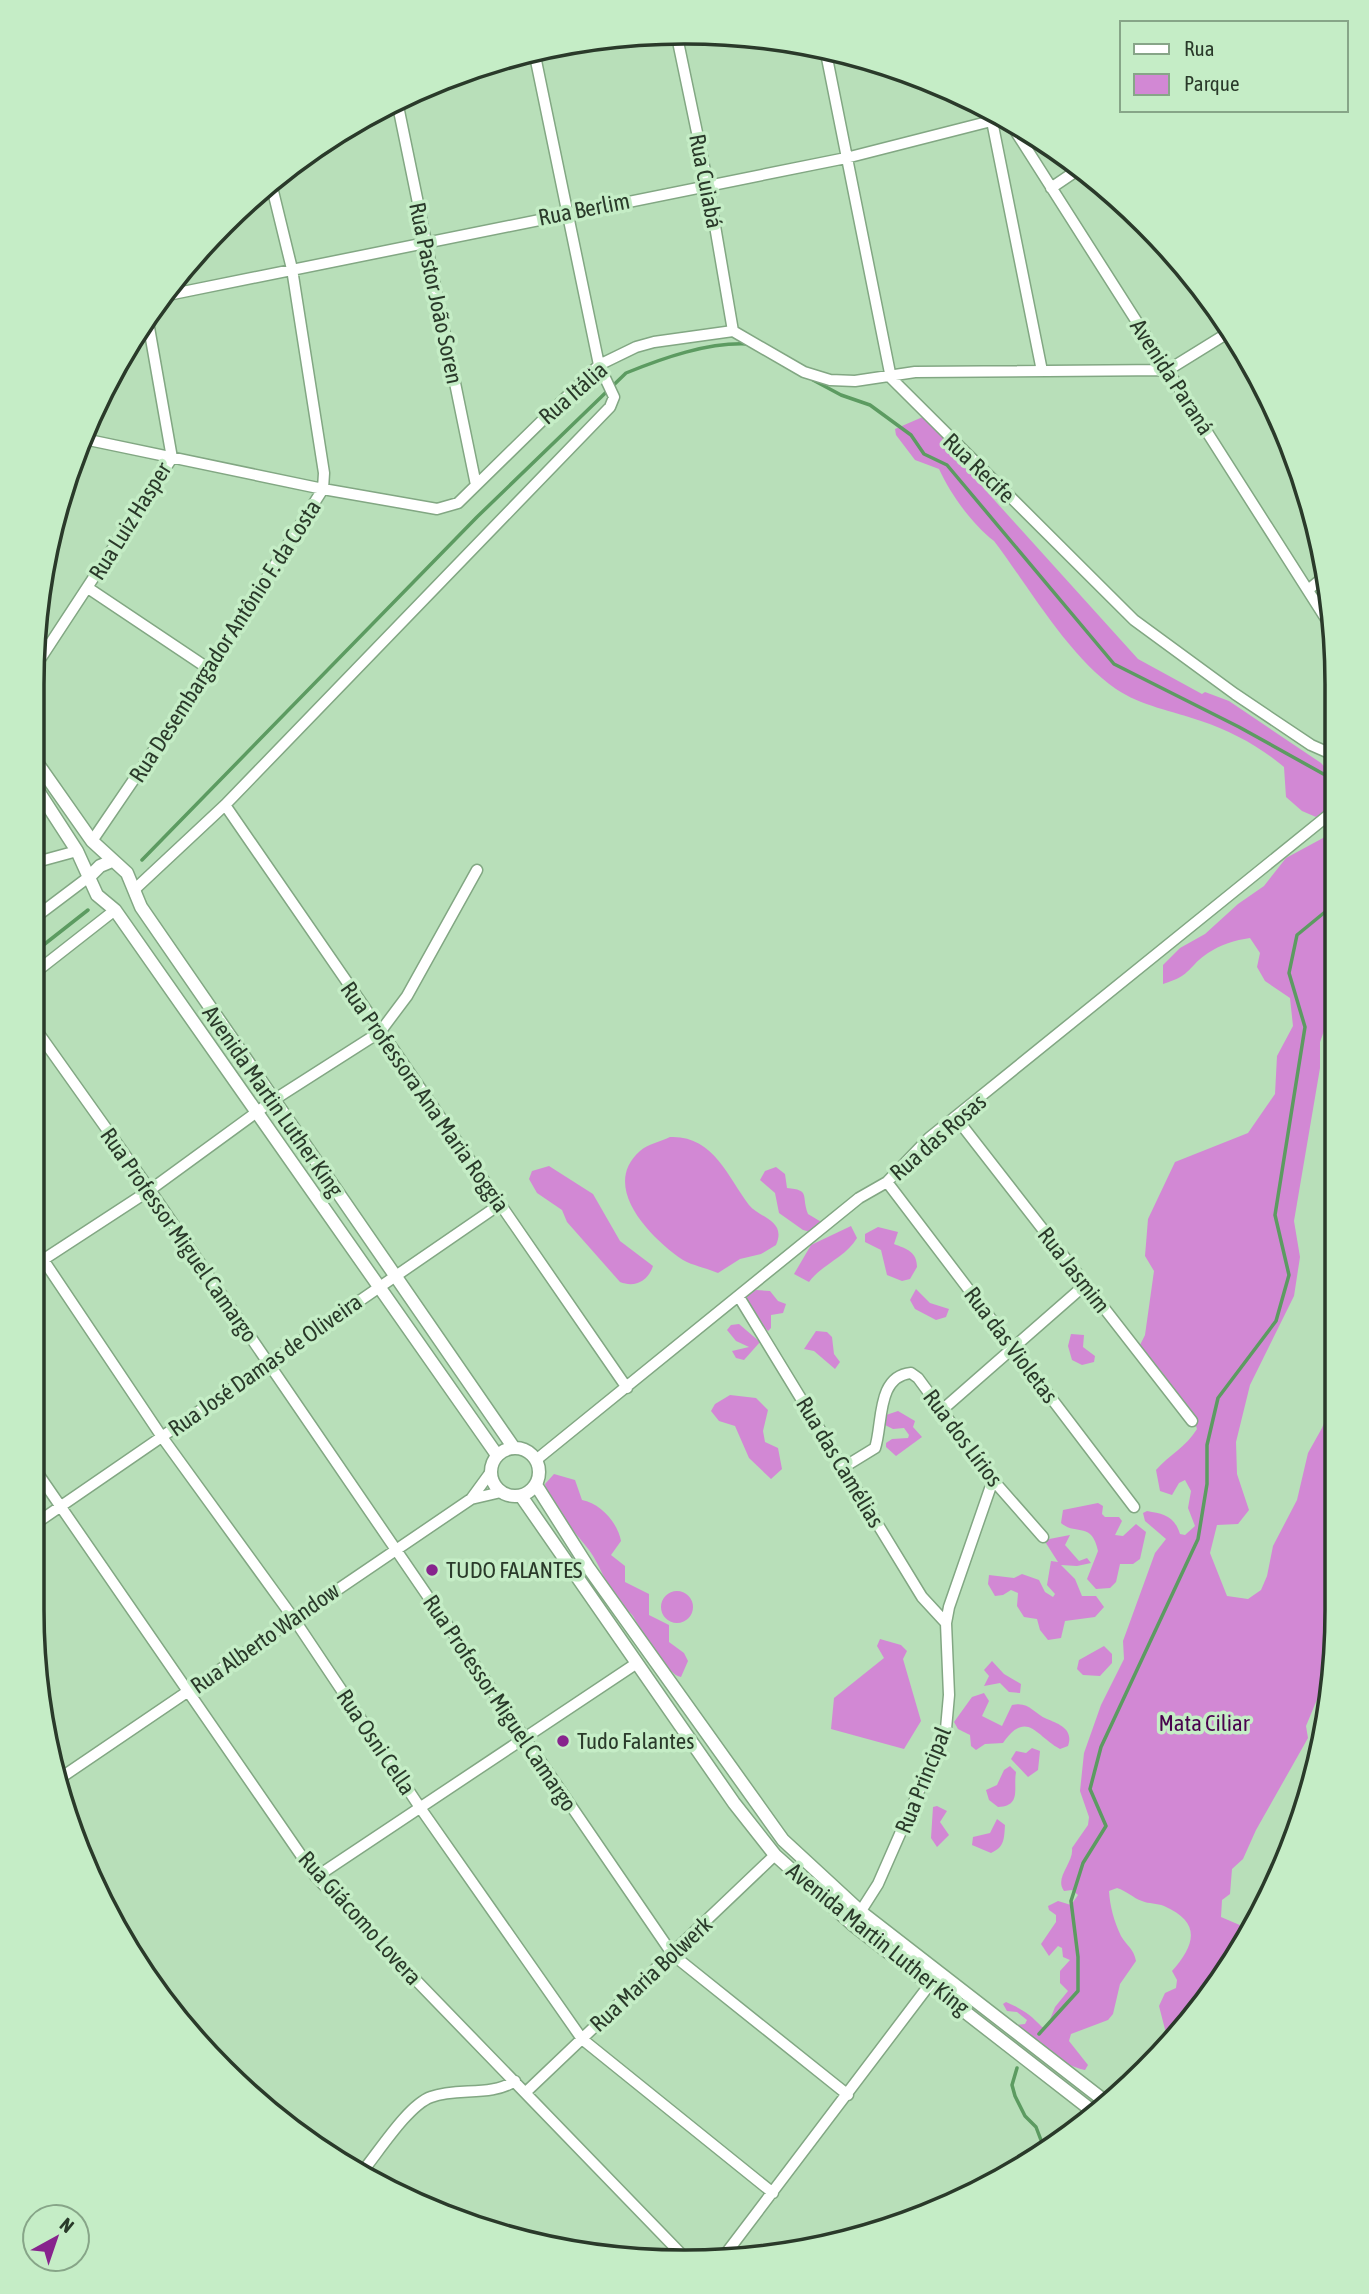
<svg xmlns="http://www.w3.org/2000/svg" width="1369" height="2294" font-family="'Asap Condensed',sans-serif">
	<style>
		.green { fill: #d288d4 }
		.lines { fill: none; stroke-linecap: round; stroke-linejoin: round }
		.stream { stroke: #5c9b61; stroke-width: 3.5 }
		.minor-casing { stroke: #82a783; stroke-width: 13 }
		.major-casing { stroke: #82a783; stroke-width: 15 }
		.minor { stroke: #fff; stroke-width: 10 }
		.major { stroke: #fff; stroke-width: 12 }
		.poi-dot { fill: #87248d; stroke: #c5edc6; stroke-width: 2.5 }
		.labels { text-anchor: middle; stroke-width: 7; stroke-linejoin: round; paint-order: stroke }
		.street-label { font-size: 23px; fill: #2a3a2a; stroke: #c5edc6 }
		.poi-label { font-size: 23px; fill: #2a3a2a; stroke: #c5edc6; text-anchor: start }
		.park-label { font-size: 23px; fill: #4a034e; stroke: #c5edc6 }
		.rim { fill: none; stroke: #2a3a2a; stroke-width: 3.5 }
	</style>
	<rect width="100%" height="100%" fill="#b8dfb9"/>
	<!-- green -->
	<path class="green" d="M925 416 946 424 951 447 959 461 1138 659 1202 694 1205 692 1229 701 1321 763 1333 776V793L1324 813 1316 817 1302 811 1286 797 1284 767C1259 746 1231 731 1201 721 1173 711 1141 706 1116 689 1068 656 1029 587 994 541 972 524 951 495 939 469L915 460 896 435 895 429Z
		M1336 821V998L1320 1042V1068L1294 1221 1300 1257 1294 1296 1250 1385 1236 1442 1237 1474 1249 1510 1238 1524 1217 1525 1210 1553 1227 1596 1248 1599 1261 1590 1267 1576 1273 1546 1297 1500 1308 1453 1322 1428 1336 1393 1335 1657 1324 1670 1323 1685 1306 1726 1308 1738 1256 1830 1243 1859 1232 1869 1230 1894 1222 1900 1221 1917 1249 1929 1227 1973 1167 2037 1159 2006 1165 1993 1176 1988 1177 1980 1172 1971C1196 1944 1201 1922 1164 1906 1157 1903 1149 1904 1142 1901 1133 1898 1127 1891 1117 1888L1109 1891C1110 1907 1114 1921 1121 1936 1127 1946 1134 1949 1136 1961L1120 1984 1113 2014 1108 2020 1071 2034 1069 2041 1088 2065 1085 2070C1058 2064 1035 2042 1015 2025L1025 2024 1027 2020 1017 2012 1007 2011 1003 2004 1006 2002C1022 2009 1030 2014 1042 2027H1047L1055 2007 1068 1991 1060 1983V1971L1070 1960 1063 1957 1062 1948 1058 1946 1049 1956 1041 1944 1056 1922V1915L1049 1910 1048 1906 1058 1901 1071 1905 1078 1895 1072 1890 1064 1891C1054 1877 1074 1863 1072 1848L1088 1825 1089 1817 1080 1791 1084 1753 1101 1705 1124 1659 1123 1641 1155 1553 1166 1539 1145 1521 1143 1513 1147 1511C1163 1514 1174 1515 1180 1534L1185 1535 1195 1526 1188 1508 1191 1491 1185 1480 1179 1483 1172 1495 1160 1491 1156 1470C1169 1455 1186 1447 1197 1429L1193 1417 1140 1345 1145 1335 1154 1271 1145 1256 1148 1219 1175 1162 1248 1133 1275 1094 1277 1056 1293 1026 1290 998 1265 981 1257 967 1260 953 1250 938C1235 940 1220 945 1208 953 1188 966 1193 975 1163 984V965L1180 948 1205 934 1238 904 1264 886 1286 858 1323 838Z
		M670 1137C713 1135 728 1177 749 1205 759 1218 787 1220 776 1245L761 1254 740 1259 718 1273C706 1268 694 1266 683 1260 652 1239 599 1187 640 1151 648 1144 660 1142 670 1137Z
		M549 1166 593 1194 620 1241 653 1266C648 1281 635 1288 620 1282L567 1222 562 1210 537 1193 529 1179 532 1171Z
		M776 1167 785 1174 787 1188C811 1190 801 1196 808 1214L823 1223 814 1233 803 1230 779 1213 775 1193 760 1180 765 1171Z
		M851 1226 857 1238C846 1257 821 1265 809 1282L794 1274 811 1245Z
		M878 1227 898 1232 894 1244C907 1249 917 1252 917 1267L910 1279 902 1281 887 1275 881 1250 865 1242V1234Z
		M916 1289 930 1303 949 1309 946 1317 936 1320 915 1309 910 1300Z
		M756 1290 770 1291 778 1301 786 1304 783 1313 771 1315V1328L768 1331 740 1301Z
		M739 1324 760 1342 744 1360 736 1358 732 1351 749 1347 736 1341 727 1330 731 1325Z
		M816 1331 827 1332 832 1337 834 1354 840 1362 835 1369 814 1351 804 1349Z
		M1071 1334 1084 1335 1083 1347 1095 1356 1094 1362 1082 1365 1072 1360 1068 1346Z
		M730 1395 756 1398 768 1410 763 1431 765 1442 778 1448 782 1469 771 1479 749 1458 735 1426 719 1421 711 1411 715 1404Z
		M898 1411 915 1421 913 1427 922 1437 896 1456 886 1447V1443L892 1439 908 1438 909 1435 904 1428 893 1429 883 1424V1416Z
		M554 1474 575 1480 582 1500C600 1503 618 1523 621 1541L611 1555 625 1566V1582L649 1594V1615L669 1625V1642L684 1653 688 1661 681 1677C668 1676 640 1629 633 1616 629 1610 622 1607 618 1601 606 1585 600 1565 589 1550 573 1529 555 1513 546 1489L545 1484Z
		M1098 1503 1103 1506 1102 1514 1105 1517H1119L1122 1521 1115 1535 1123 1536 1136 1524 1146 1532 1140 1559 1133 1564H1120L1116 1582 1110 1588 1096 1589 1087 1579 1098 1551C1092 1521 1076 1536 1061 1523L1063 1510Z
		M1070 1535 1065 1545 1079 1561 1087 1558 1091 1563 1077 1566 1061 1565 1075 1579 1082 1596H1096L1104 1607 1095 1617 1065 1621 1061 1638 1048 1640 1040 1630 1037 1619 1024 1617 1017 1606 1018 1593 1011 1590 1003 1595 995 1596 988 1584 989 1575 1014 1578 1022 1574 1039 1580 1045 1592 1053 1597 1055 1594 1047 1585 1051 1561 1058 1562 1044 1540Z
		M661 1607a16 16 0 1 1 32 0a16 16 0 1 1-32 0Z
		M880 1639 901 1645 907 1651 903 1659 921 1721 904 1749 831 1729 834 1698 884 1658 877 1646Z
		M1104 1646 1112 1654V1663L1100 1676 1083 1675 1077 1669 1079 1660Z
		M992 1661 1004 1674 1021 1684 1020 1693 1009 1692 1000 1683 984 1686 989 1676 984 1670Z
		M984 1693 989 1701 982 1716 1002 1726 1012 1705C1029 1701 1033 1713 1047 1719 1059 1724 1074 1729 1068 1746L1060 1749C1036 1736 1027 1709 1003 1743L985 1744 976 1750 971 1746 970 1735 958 1729 954 1722 972 1697Z
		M1032 1748 1040 1751 1038 1770 1028 1777 1011 1759 1016 1751 1026 1753Z
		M1010 1766 1016 1772C1013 1788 1022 1806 998 1807L989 1800 986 1790 997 1785 1004 1770Z
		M937 1806 947 1811 940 1822 949 1835 937 1847 931 1838 933 1807Z
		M997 1819 1005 1825C1004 1838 1005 1847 991 1853L972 1845 973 1837 990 1833Z"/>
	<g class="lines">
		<!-- stream -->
		<path class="stream" d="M813 380 841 395 870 405 911 435 924 454 947 465 1114 664 1239 727 1336 781
			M142 860 477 517 626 373C663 358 708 342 748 344
			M32 954 88 910
			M1039 2034 1078 1991V1957L1071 1901 1083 1863 1106 1826 1090 1789 1101 1747 1198 1539 1207 1484V1445L1218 1398 1276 1321 1289 1275 1275 1215 1305 1027 1289 973 1297 935 1336 903
			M1017 2068 1012 2085 1015 2096 1025 2116 1036 2127 1044 2148"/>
		<defs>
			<path id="minor" d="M676 32 708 185 733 331
				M825 48 891 378 1134 620 1235 694 1311 745 1336 756
				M534 53 553 45
				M397 101 476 485
				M992 121 1042 371
				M1009 121 1335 633
				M1051 188 1079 169
				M163 296 846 158 1003 118
				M1168 370 1231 331
				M84 439 323 489 437 509 458 503 599 365 636 347 654 342 733 331 804 372 830 380 855 381 915 372 1168 370
				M88 588 209 669
				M1308 590 1325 576
				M33 670 172 458 147 316
				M225 805 627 1388
				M92 841 209 669 323 489 324 473 292 269 271 183
				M33 863 77 851
				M134 890 225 805 610 407 614 397 599 365 534 51
				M33 919 90 876
				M32 975 115 910
				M32 1024 150 1190 673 1955 848 2095
				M957 1119 1192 1421
				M887 1182 1134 1507
				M32 1243 162 1437 294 1619 421 1809 582 2039 773 2193
				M32 1267 150 1190 272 1101 380 1032 407 996 477 870
				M739 1297 922 1597 946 1623
				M942 1410 1086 1284
				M536 1460 859 1198 887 1182 929 1138 1336 809
				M32 1465 316 1877 689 2262
				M844 1467 875 1448C883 1425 876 1376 911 1373L918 1378 993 1480 1043 1537
				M471 1499 501 1492
				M32 1526 499 1205
				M59 1779 471 1499 490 1473
				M316 1877 637 1663
				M857 1917 878 1884 946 1729 949 1695 946 1623 949 1607 993 1480
				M526 2092 775 1855
				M362 2172C378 2153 408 2105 431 2097 458 2087 490 2097 515 2081
				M724 2256 930 1984"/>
			<path id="major" d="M33 757 92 841 127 873 141 907 514 1448
				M33 783 77 851 97 895 115 910 497 1455
				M90 876 100 866 112 861
				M491 1472a24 24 0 1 1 48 0a24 24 0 1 1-48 0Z
				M536 1485 588 1567 783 1840 861 1912 1106 2102
				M521 1496 734 1803 775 1855 852 1924 1095 2113"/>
		</defs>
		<!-- minor casing -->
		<use href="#minor" class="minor-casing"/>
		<!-- major casing -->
		<use href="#major" class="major-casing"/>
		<!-- minor -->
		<use href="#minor" class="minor"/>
		<!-- major -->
		<use href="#major" class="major"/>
	</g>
	<!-- markers -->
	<g class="poi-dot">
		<circle cx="432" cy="1570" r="7"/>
		<circle cx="563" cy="1741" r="7"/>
	</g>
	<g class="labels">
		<!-- street labels -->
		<g class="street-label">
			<text transform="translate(706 181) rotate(79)" y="8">Rua Cuiabá</text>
			<text transform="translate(584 209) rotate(-11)" y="8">Rua Berlim</text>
			<text transform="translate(436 293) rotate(78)" y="8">Rua Pastor João Soren</text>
			<text transform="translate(1172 377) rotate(57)" y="8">Avenida Paraná</text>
			<text transform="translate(573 393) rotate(-41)" y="8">Rua Itália</text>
			<text transform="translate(979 468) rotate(44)" y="8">Rua Recife</text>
			<text transform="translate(130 521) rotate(-58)" y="8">Rua Luiz Hasper</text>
			<text transform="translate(225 641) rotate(-57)" y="8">Rua Desembargador Antônio F. da Costa</text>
			<text transform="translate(425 1097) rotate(55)" y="8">Rua Professora Ana Maria Roggia</text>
			<text transform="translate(273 1101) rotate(55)" y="8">Avenida Martin Luther King</text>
			<text transform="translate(938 1137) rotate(-41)" y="8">Rua das Rosas</text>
			<text transform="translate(179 1235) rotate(55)" y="8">Rua Professor Miguel Camargo</text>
			<text transform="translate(1074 1270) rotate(52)" y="8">Rua Jasmim</text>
			<text transform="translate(1011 1345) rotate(53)" y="8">Rua das Violetas</text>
			<text transform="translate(265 1365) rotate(-35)" y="8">Rua José Damas de Oliveira</text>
			<text transform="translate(963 1438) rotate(53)" y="8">Rua dos Lírios</text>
			<text transform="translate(840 1462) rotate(59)" y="8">Rua das Camélias</text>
			<text transform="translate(265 1638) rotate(-35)" y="8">Rua Alberto Wandow</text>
			<text transform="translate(500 1703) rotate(56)" y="8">Rua Professor Miguel Camargo</text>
			<text transform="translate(376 1742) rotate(56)" y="8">Rua Osni Cella</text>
			<text transform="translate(923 1780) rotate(-68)" y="8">Rua Principal</text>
			<text transform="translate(360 1918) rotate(48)" y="8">Rua Giácomo Lovera</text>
			<text transform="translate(878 1939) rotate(39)" y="8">Avenida Martin Luther King</text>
			<text transform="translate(651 1974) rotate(-43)" y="8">Rua Maria Bolwerk</text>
		</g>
		<!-- poi labels -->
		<g class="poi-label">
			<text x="446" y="1578">TUDO FALANTES</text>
			<text x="577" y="1749">Tudo Falantes</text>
		</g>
		<!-- park labels -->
		<g class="park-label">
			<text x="1204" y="1731">Mata Ciliar</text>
		</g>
	</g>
	<!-- crop -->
	<path d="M0 0H1369V2294H0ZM684 44H685A640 640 0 0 1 1325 684V1610A640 640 0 0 1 685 2250H684A640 640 0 0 1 44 1610V684A640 640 0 0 1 684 44Z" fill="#c5edc6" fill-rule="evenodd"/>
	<path class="rim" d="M684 44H685A640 640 0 0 1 1325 684V1610A640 640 0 0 1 685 2250H684A640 640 0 0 1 44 1610V684A640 640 0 0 1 684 44Z"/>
	<!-- legend -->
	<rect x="1120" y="21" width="228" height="91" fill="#c5edc6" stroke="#87a588" stroke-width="2"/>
	<rect x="1134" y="44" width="35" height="10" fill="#ffffff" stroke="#87a588" stroke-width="2"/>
	<text x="1184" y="56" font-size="21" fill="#2a3a2a">Rua</text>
	<rect x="1134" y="74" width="35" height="21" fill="#d288d4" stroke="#87a588" stroke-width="2"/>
	<text x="1184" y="91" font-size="21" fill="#2a3a2a">Parque</text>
	<!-- north arrow -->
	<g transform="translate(56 2238) rotate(40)"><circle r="33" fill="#c5edc6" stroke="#87a588" stroke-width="2"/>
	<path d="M0-5L12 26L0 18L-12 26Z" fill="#87248d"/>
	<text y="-10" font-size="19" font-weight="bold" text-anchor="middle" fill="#2a3a2a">N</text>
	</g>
</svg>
